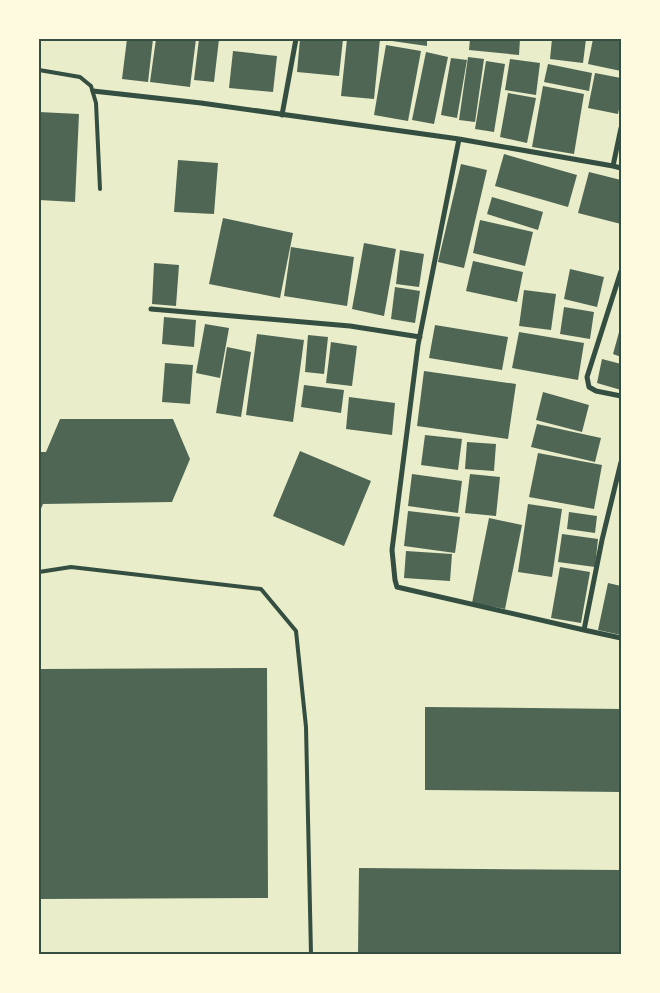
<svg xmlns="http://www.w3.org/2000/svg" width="660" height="993" font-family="'Alegreya Sans',sans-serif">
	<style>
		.building { fill: #4f6655 }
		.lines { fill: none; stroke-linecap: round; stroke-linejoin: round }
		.service { stroke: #344e41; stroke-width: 4 }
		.minor { stroke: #344e41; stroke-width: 5 }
		.neatline { fill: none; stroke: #344e41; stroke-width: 2 }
	</style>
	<rect width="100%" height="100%" fill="#e9edc9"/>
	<!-- building -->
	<path class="building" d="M127 39H153L148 82 122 79Z
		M156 39H196L190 87 150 82Z
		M199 39H219L214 82 194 80Z
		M300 39H343L339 76 297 72Z
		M347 39H380L374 99 341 96Z
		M385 39H427V46L385 40Z
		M470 39H520L519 55 469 50Z
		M552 39H586L583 63 550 59Z
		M593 39H621V71L588 64Z
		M386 45 421 51 408 121 374 115Z
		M233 51 277 56 273 92 229 88Z
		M426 52 448 57 434 124 412 120Z
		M468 57 484 59 475 122 459 120Z
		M451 58 467 60 457 118 441 115Z
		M510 59 540 63 536 95 505 90Z
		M486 61 505 64 494 132 475 129Z
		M548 64 592 73 589 91 544 82Z
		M595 73 621 78V99L618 114 588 108Z
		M543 86 584 94 574 154 532 147Z
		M508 93 536 98 527 143 500 137Z
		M39 112 79 114 75 202 39 200Z
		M504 154 577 175 568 207 495 186Z
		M178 160 218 163 214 214 174 212Z
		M461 164 487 170 464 268 438 262Z
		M589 172 621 180V224L578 213Z
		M492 197 543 212 538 230 487 214Z
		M223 218 293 233 280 298 209 284Z
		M480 220 533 232 525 266 473 253Z
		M364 243 396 249 384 316 352 309Z
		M291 247 354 257 347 306 284 296Z
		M400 250 424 254 419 287 396 284Z
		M473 261 523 272 517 302 466 291Z
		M154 263 179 265 176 306 152 304Z
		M570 269 604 277 597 307 564 299Z
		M395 287 420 291 415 323 391 319Z
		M524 290 556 294 551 330 519 326Z
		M564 307 594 312 590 339 560 334Z
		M164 317 196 320 194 347 162 344Z
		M205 324 229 328 220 378 196 373Z
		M435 325 508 337 502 370 429 358Z
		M621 325V357L613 354Z
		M519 332 584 343 578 380 512 368Z
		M257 334 304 340 293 422 246 415Z
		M308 335 328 337 324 374 305 372Z
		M331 342 357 346 352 386 326 383Z
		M227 347 251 352 241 417 216 413Z
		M602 359 621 364V390L597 383Z
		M165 363 193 365 190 404 162 402Z
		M424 371 516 384 508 439 417 426Z
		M304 385 344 390 341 413 301 407Z
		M543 392 589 405 582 432 536 420Z
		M349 397 395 403 392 435 346 429Z
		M60 419H173L190 459 172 502 43 504 39 513V452H46Z
		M537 424 601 438 595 462 531 447Z
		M425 435 462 439 458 470 421 465Z
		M467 442 496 444 494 471 465 469Z
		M300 451 371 481 344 546 273 516Z
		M538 453 602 465 594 509 529 497Z
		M412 474 462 481 458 513 408 506Z
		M470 474 500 477 496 516 465 513Z
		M528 504 562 509 552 577 518 572Z
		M408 511 460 517 455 553 404 546Z
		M569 512 597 516 595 533 567 529Z
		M489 518 522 525 505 609 472 603Z
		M562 534 598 539 595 567 558 562Z
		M406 551 452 554 450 581 404 578Z
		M560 567 590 572 581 623 551 618Z
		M608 583 621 586V635L598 630Z
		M267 668 268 898 40 899 39 669Z
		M425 707 621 709V792L425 790Z
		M359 868 621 870V954H358Z"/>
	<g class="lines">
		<!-- service -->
		<path class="service" d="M39 70 80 77 91 86 96 103 100 189
			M39 572 71 567 261 589 296 631 306 727 311 954"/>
		<!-- minor -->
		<path class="minor" d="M93 91 201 103 459 139 613 166
			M282 115 296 39
			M621 128 613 166 621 168
			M459 139 418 345 392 550 395 580 397 587 584 630 621 638
			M621 271 587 377 589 387 596 391 621 396
			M151 309 350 326 420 337
			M584 630 602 540 621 462"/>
	</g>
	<!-- border -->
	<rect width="660" height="993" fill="none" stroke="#fefae0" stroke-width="80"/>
	<rect x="40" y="40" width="580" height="913" class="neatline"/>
</svg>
